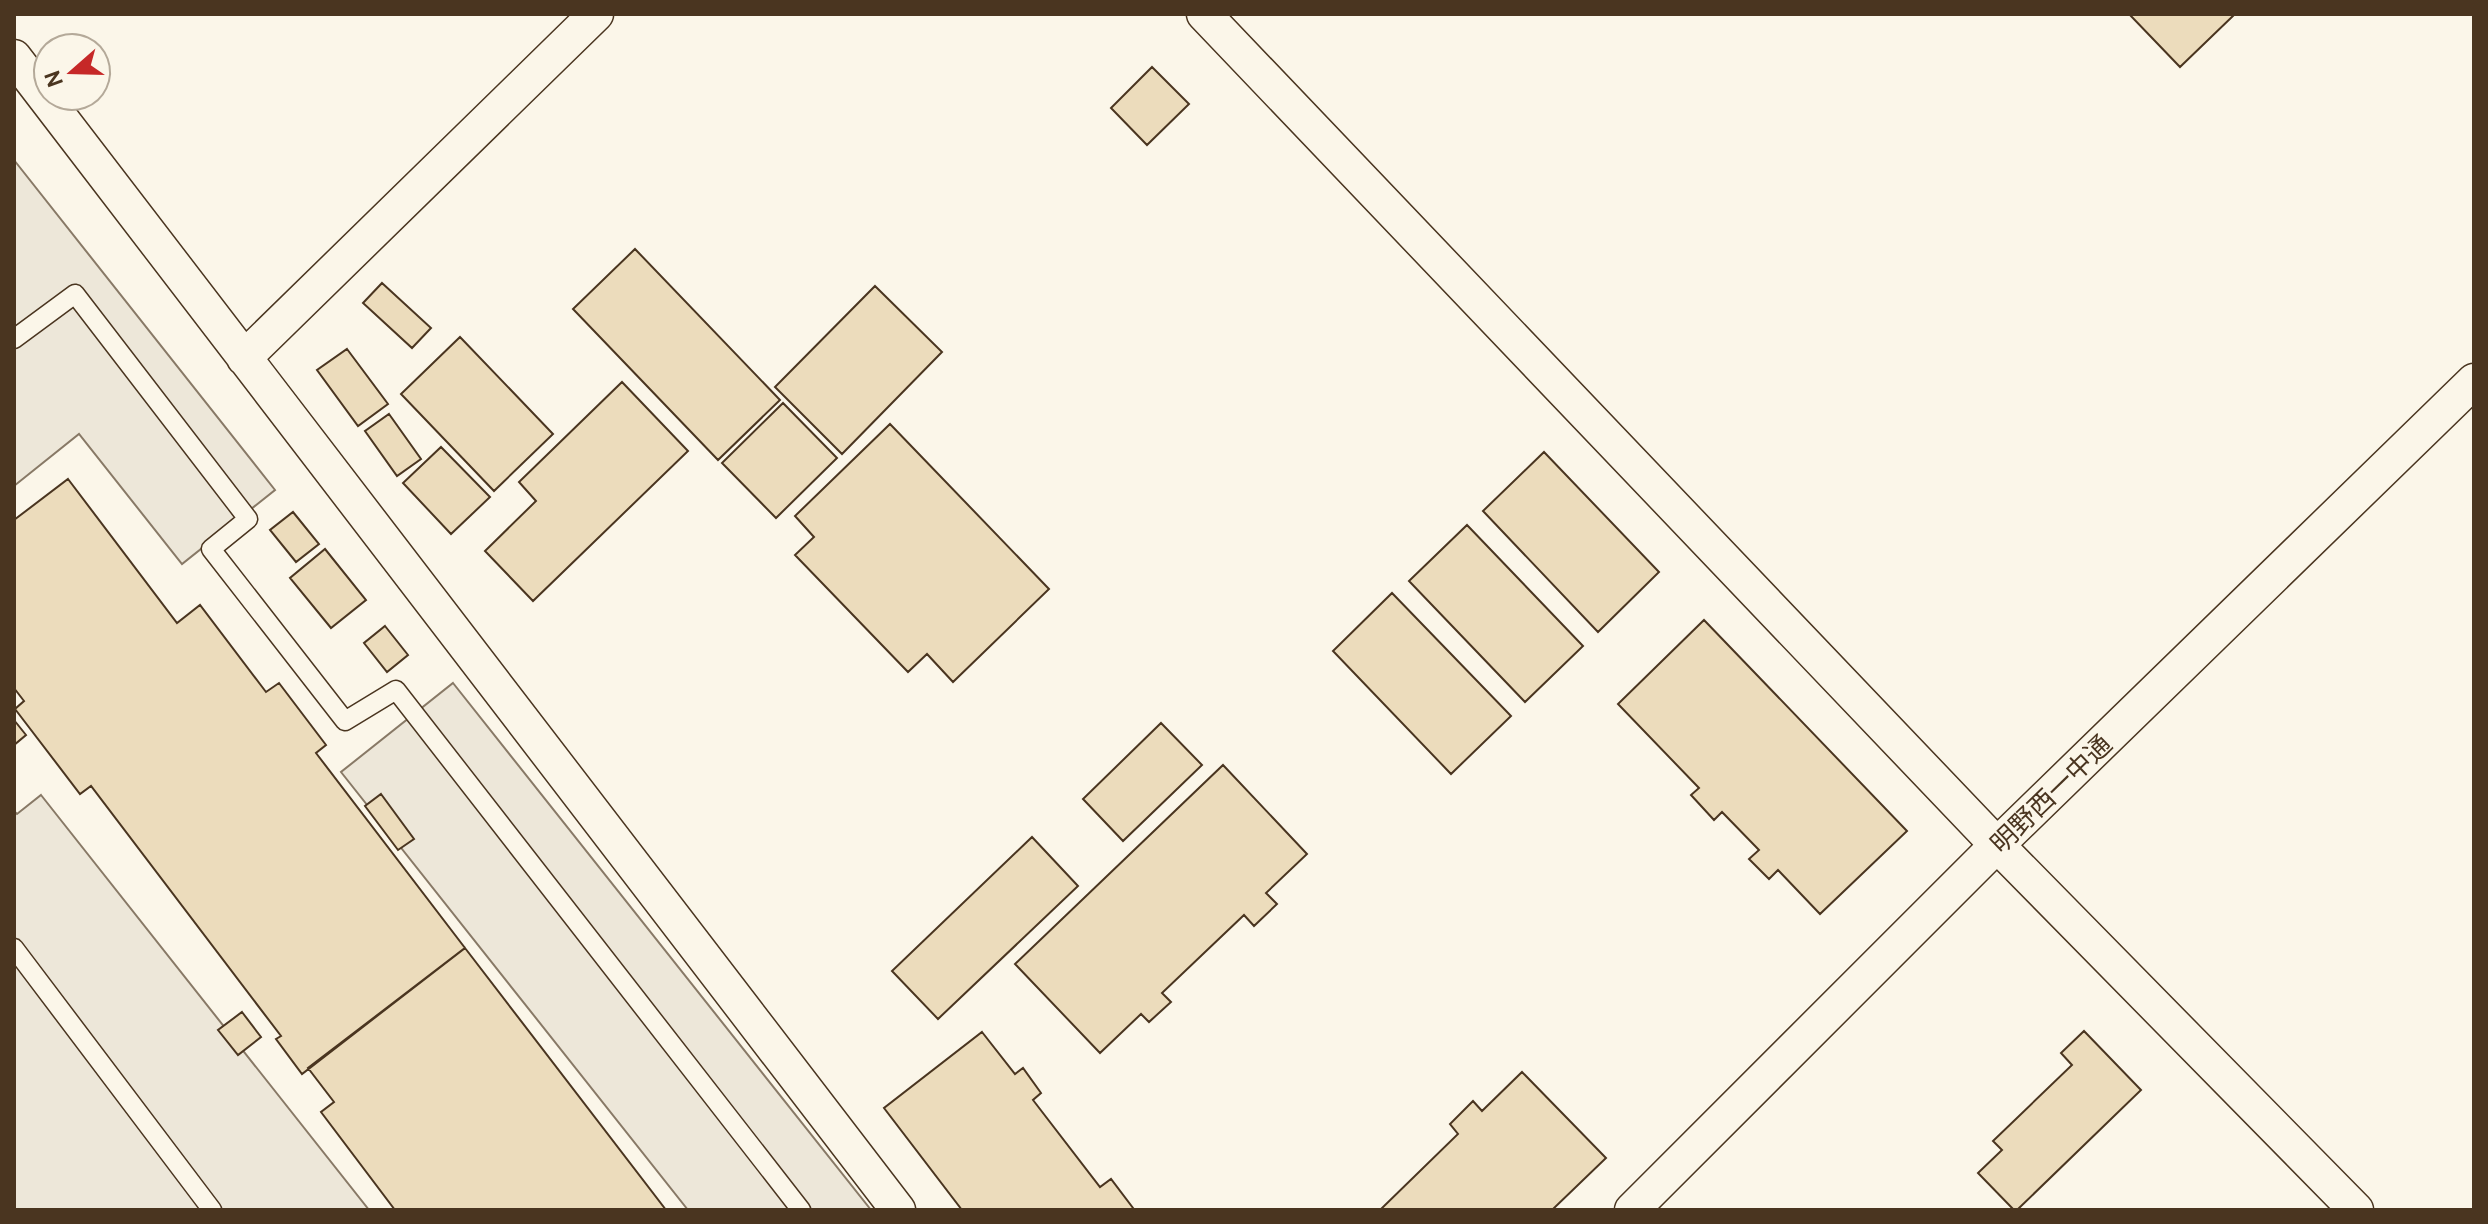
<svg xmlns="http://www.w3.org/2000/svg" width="2488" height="1224" font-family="Cabin,'Noto Sans JP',sans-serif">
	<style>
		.parking { fill: #ede7d9; stroke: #887966; stroke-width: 2 }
		.building { fill: #ecdcbc; stroke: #4a3520; stroke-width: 2 }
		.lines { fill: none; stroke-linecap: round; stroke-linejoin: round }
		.service-casing { stroke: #4a3520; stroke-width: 21 }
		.minor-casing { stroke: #4a3520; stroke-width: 37 }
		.service { stroke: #fbf6e9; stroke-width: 18 }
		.minor { stroke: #fbf6e9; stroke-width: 34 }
		.labels { text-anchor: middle; stroke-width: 6; stroke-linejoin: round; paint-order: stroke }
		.street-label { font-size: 26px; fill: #4a3520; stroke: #fbf6e9 }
	</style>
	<rect width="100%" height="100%" fill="#fbf6e9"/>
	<!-- parking -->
	<path class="parking" d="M14 160 275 490 182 564 79 434 14 486Z
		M453 683 871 1210H688L341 772Z
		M41 795 369 1210H14V811L17 814Z"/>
	<!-- building -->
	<path class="building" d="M2129 14H2235L2180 67Z
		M1152 67 1189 104 1147 145 1111 108Z
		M635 249 780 400 718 460 573 309Z
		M382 283 431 328 412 348 363 303Z
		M875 286 942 352 842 454 775 387Z
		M460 337 553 434 494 491 401 394Z
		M347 349 388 404 358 426 317 370Z
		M622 382 688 451 533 601 485 551 536 501 519 482Z
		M783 403 837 458 776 518 722 463Z
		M389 414 421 459 397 476 365 431Z
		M890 424 1049 589 953 682 927 654 908 672 795 555 814 537 795 516Z
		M441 447 490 497 451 534 403 483Z
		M1544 452 1659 572 1598 632 1483 511Z
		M68 479 177 623 200 605 266 692 279 683 326 745 316 753 465 948 302 1074 276 1039 281 1036 91 786 80 794 15 709 24 701 14 688V520Z
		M293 512 319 544 296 562 270 530Z
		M1467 525 1583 646 1525 702 1409 581Z
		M325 549 366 600 331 628 290 578Z
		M1392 593 1511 716 1451 774 1333 651Z
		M1704 620 1907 831 1820 914 1778 870 1769 879 1749 859 1759 850 1722 812 1714 820 1691 795 1699 788 1618 704Z
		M385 626 408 655 387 672 364 643Z
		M14 720 26 735 14 745Z
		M1161 723 1202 765 1123 841 1083 799Z
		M1223 765 1307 854 1266 893 1277 904 1254 926 1244 915 1162 993 1171 1002 1149 1022 1141 1014 1100 1053 1015 964Z
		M381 794 414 839 398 850 365 806Z
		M1032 837 1078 886 938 1019 892 971Z
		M465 948 666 1210H395L321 1112 334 1102 308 1068Z
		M242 1012 261 1037 238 1055 218 1030Z
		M2084 1031 2141 1090 2017 1210H2014L1978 1173 2002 1150 1993 1141 2072 1065 2061 1053Z
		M982 1032 1015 1074 1023 1068 1041 1093 1033 1100 1100 1187 1111 1179 1133 1208 1130 1210H962L884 1108Z
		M1522 1072 1606 1158 1552 1210H1380L1458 1134 1450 1124 1473 1101 1482 1111Z"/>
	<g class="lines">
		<defs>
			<path id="service" d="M14 339 75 294 248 519 211 549 345 721 396 690 801 1210
				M14 948 212 1210"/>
			<path id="minor" d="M1204 14 1997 845 2356 1210
				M14 57 898 1210
				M244 358 596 14
				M1632 1210 1997 845 2474 381"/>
		</defs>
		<!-- service casing -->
		<use href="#service" class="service-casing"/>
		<!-- minor casing -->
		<use href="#minor" class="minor-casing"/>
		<!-- service -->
		<use href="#service" class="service"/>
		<!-- minor -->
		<use href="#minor" class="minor"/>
	</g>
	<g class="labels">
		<!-- street labels -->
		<g class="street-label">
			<text transform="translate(2051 794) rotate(-44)" y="9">明野西一中通</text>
		</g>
	</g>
	<!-- border -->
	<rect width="2488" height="1224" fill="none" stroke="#4a3520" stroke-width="32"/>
	<!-- north arrow -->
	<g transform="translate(72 72) rotate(250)"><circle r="38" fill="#fbf6e9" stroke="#b4a999" stroke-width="2"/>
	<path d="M0-6L14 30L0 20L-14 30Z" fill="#c62828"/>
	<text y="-12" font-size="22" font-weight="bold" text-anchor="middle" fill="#4a3520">N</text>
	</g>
</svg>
